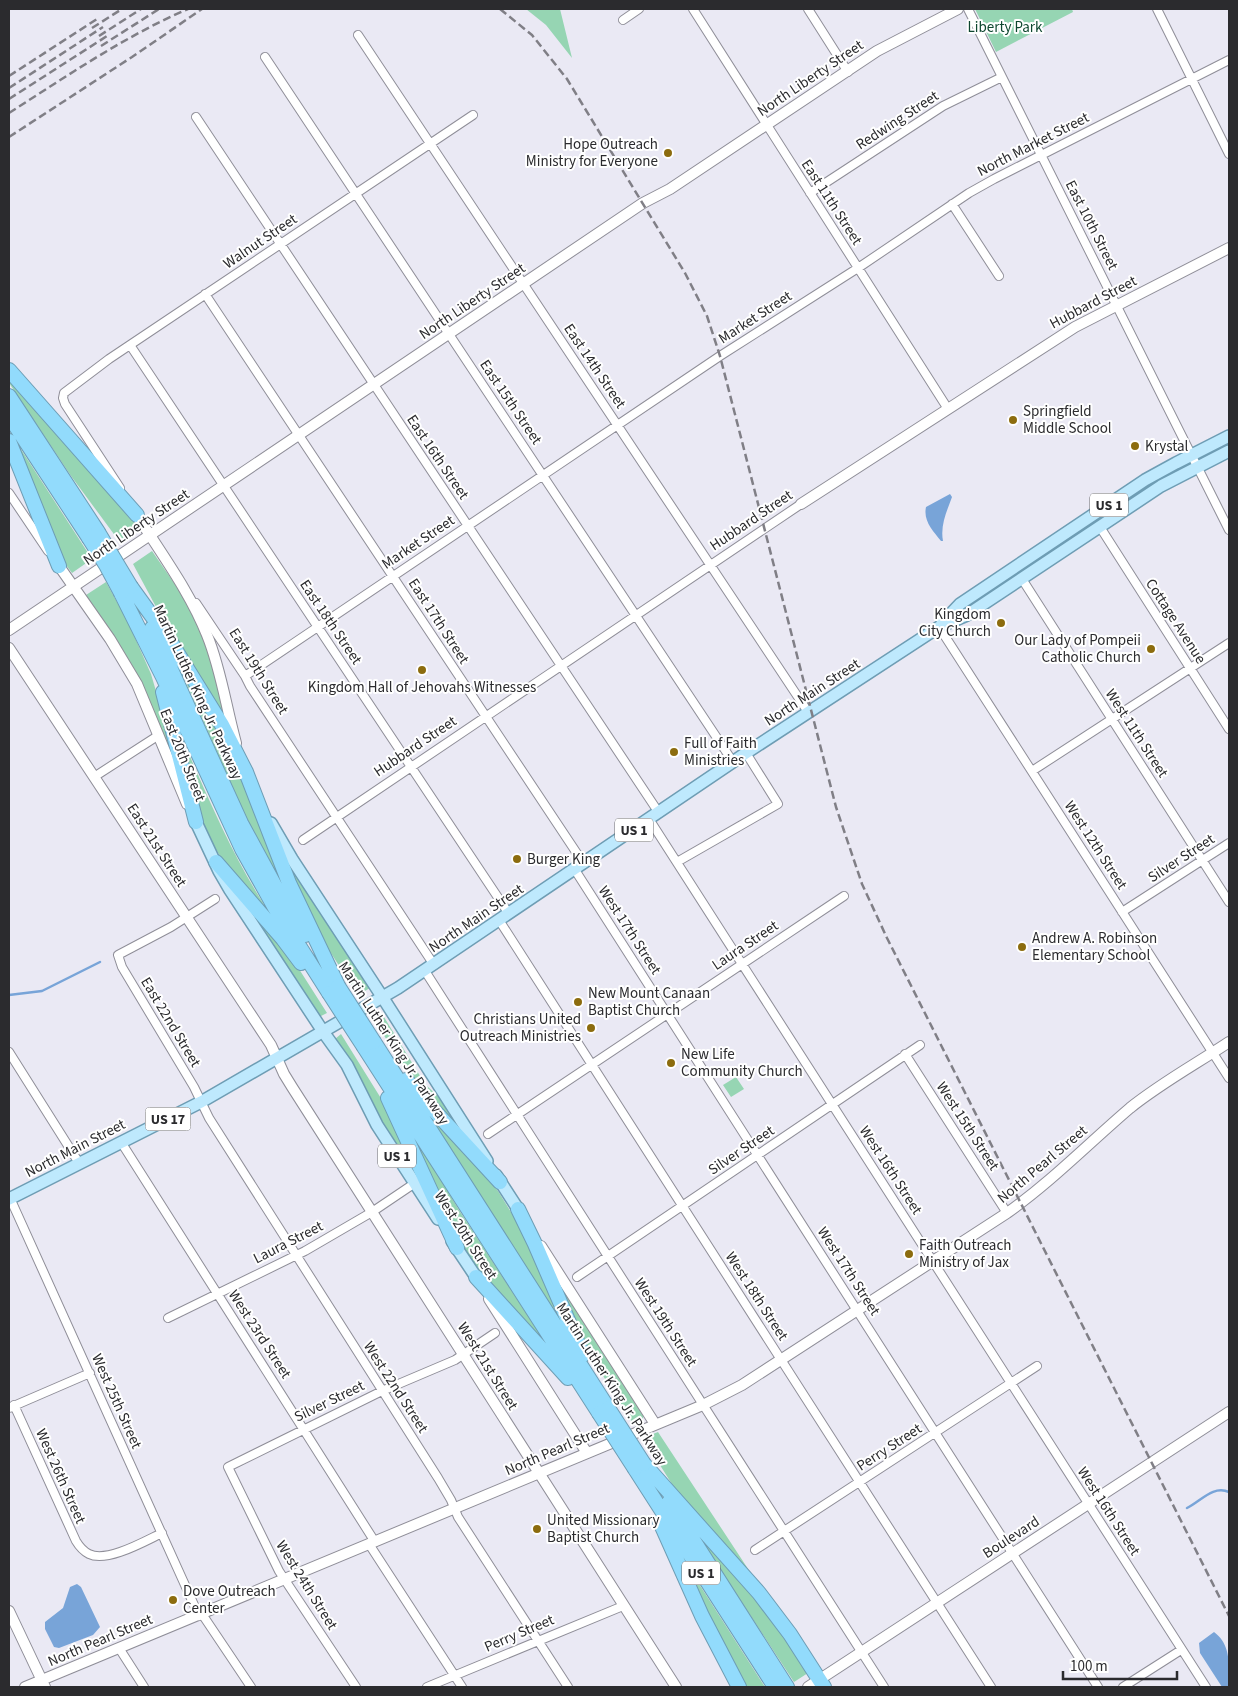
<svg xmlns="http://www.w3.org/2000/svg" width="1238" height="1696" font-family="'Source Sans 3',sans-serif">
	<style>
		.green { fill: #96d5b3 }
		.water { fill: #78a4d8 }
		.lines { fill: none; stroke-linecap: round; stroke-linejoin: round }
		.stream { stroke: #78a4d8; stroke-width: 2.5 }
		.street-casing { stroke: #8f8e98; stroke-width: 10 }
		.secondary-casing { stroke: #8f8e98; stroke-width: 12 }
		.primary-casing { stroke: #6e9db4; stroke-width: 14 }
		.highway-casing { stroke: #6e9db4; stroke-width: 16 }
		.street { stroke: #fff; stroke-width: 8 }
		.secondary { stroke: #fff; stroke-width: 10 }
		.primary { stroke: #bee9fd; stroke-width: 11 }
		.highway { stroke: #92dbfc; stroke-width: 14 }
		.rail { stroke: #807f86; stroke-width: 2.5; stroke-dasharray: 8 4; stroke-linecap: butt }
		.highway-bridge-casing { stroke: #6e9db4; stroke-width: 16; stroke-linecap: butt }
		.highway-bridge { stroke: #92dbfc; stroke-width: 14 }
		.poi-dot { fill: #8c6c0e; stroke: #fff; stroke-width: 2 }
		.labels { text-anchor: middle; stroke-width: 4; stroke-linejoin: round; paint-order: stroke }
		.shield { fill: #fff; stroke: #6b6b6d; stroke-width: 1 }
		.shield-label { font-size: 14px; font-weight: bold; fill: #2b2b2e }
		.park-label { font-size: 15px; fill: #0e472f; stroke: #fff }
		.street-label { font-size: 15px; fill: #2b2b2e; stroke: #fff }
		.poi-label { font-size: 15px; fill: #2b2b2e; stroke: #fff; text-anchor: start }
	</style>
	<rect width="100%" height="100%" fill="#eae9f4"/>
	<!-- green -->
	<path class="green" d="M526 9H560L572 58 546 25Z
		M975 9H1072L1073 12 996 52Z
		M9 375 126 511 138 528 119 541 71 476 9 383Z
		M11 434 92 559 72 573 60 557Z
		M152 551 190 606 207 643 227 723 162 618 133 564Z
		M106 582 128 622 151 674 180 773 162 734 86 595Z
		M178 665 229 745 285 885 274 869 246 817Z
		M178 729C207 795 234 862 275 921L226 865 207 836 199 819Z
		M284 853 370 988 358 995 325 944 306 909Z
		M236 890 299 969 327 1013 319 1017Z
		M376 1014 384 1017 425 1084 444 1102 479 1155 407 1071 372 1017Z
		M341 1034 387 1108 426 1191 396 1149 335 1039Z
		M736 1077 744 1089 731 1097 723 1085Z
		M412 1090 486 1175 498 1191 519 1225 565 1328Z
		M402 1116 459 1210 554 1356 478 1272 456 1239Z
		M544 1258 644 1415 642 1421 634 1425 590 1355Z
		M658 1432 758 1584 675 1489 643 1438Z
		M684 1514 767 1608 808 1673 794 1682Z
		M676 1548 765 1687H745L739 1679Z"/>
	<!-- water -->
	<path class="water" d="M950 494 952 497C947 511 940 525 943 541H941C933 531 923 521 926 507Z
		M77 1584 81 1587 100 1627 93 1635 59 1648 54 1647 45 1629V1622L63 1608 70 1587Z
		M1214 1632C1232 1645 1229 1668 1229 1687H1222L1200 1653 1199 1643Z"/>
	<g class="lines">
		<!-- stream -->
		<path class="stream" d="M9 995 42 991 100 962
			M1187 1508C1201 1501 1213 1485 1229 1492"/>
		<defs>
			<path id="street" d="M693 9 948 409
				M808 9 848 72
				M968 9 1229 530
				M1157 9 1229 154
				M623 20 639 9
				M358 35 808 712
				M265 57 733 762
				M196 117 659 813
				M810 193 943 106 1002 77
				M952 204 999 276
				M205 294 584 864
				M130 345 509 914
				M120 488 65 404 63 398 64 393 109 359 473 115
				M9 493 48 551
				M1100 527 1229 729
				M1022 579 1229 902
				M196 603 245 676 250 686 434 965
				M939 627 1229 1078
				M245 676 720 356 858 268 969 193 994 179 1229 60
				M1032 771 1229 643
				M94 777 159 735
				M649 819 1206 1687
				M303 840 801 504
				M677 862 778 804 746 753
				M575 870 1098 1687
				M215 899 171 927 118 955 122 967 194 1087 209 1118 438 1478 451 1500 458 1517 568 1687
				M1122 912 1229 843
				M499 920 991 1687
				M425 971 884 1687
				M9 1052 79 1163
				M905 1054 1007 1213
				M488 1134 844 896
				M121 1142 375 1542
				M10 1198 199 1616
				M577 1277 920 1045
				M168 1318 305 1251 372 1212 415 1183
				M14 1405 76 1541C79 1546 83 1551 89 1554 107 1563 145 1541 162 1533
				M9 1408 90 1373
				M369 1544 462 1687
				M755 1550 1037 1366
				M202 1614 251 1687
				M119 1648 144 1687
				M356 1687 279 1571 228 1467 382 1391 455 1360 495 1333
				M427 1687 623 1606
				M1123 1687 1181 1650"/>
			<path id="secondary" d="M801 504 1075 327 1229 248
				M137 515C162 555 190 592 207 635 221 669 226 707 236 743
				M59 566 110 639 137 684 187 804
				M9 630 643 203 670 189 877 51 958 9
				M9 648 271 1045 284 1074 292 1087 676 1687
				M541 1246 655 1424
				M489 1299 587 1453
				M9 1611 45 1687
				M25 1687 703 1405 742 1385 1007 1213C1051 1182 1089 1143 1130 1108 1161 1083 1196 1064 1229 1042
				M808 1687 1229 1412"/>
			<path id="primary" d="M942 623 960 604 1145 480 1176 463 1229 436
				M196 822 219 871 230 890 324 1033 347 1065 377 1125 438 1219
				M271 823 292 859 383 998 487 1161
				M496 1175 518 1209
				M9 1199 201 1102 398 988 746 753 939 627 967 615 1161 486 1229 451
				M452 1241 476 1277"/>
			<path id="highway" d="M9 370 137 515
				M9 396 98 532
				M9 416 89 538
				M9 441 59 566
				M131 587 170 641 222 725 246 772 289 883 338 986
				M121 593 163 677 242 849 275 908 329 993
				M152 628 241 823 280 895 305 935
				M163 692 196 822
				M216 862 283 939 301 963
				M374 1042 608 1408
				M364 1047 599 1413
				M406 1080 500 1182
				M388 1098 457 1248
				M518 1209 535 1244 583 1355
				M476 1277 568 1378
				M644 1464 759 1593 790 1634 824 1687
				M635 1469 775 1687
				M669 1502 787 1687
				M660 1522 702 1616 739 1687"/>
		</defs>
		<!-- street casing -->
		<use href="#street" class="street-casing"/>
		<!-- secondary casing -->
		<use href="#secondary" class="secondary-casing"/>
		<!-- primary casing -->
		<use href="#primary" class="primary-casing"/>
		<!-- highway casing -->
		<use href="#highway" class="highway-casing"/>
		<!-- street -->
		<use href="#street" class="street"/>
		<!-- secondary -->
		<use href="#secondary" class="secondary"/>
		<!-- primary -->
		<use href="#primary" class="primary"/>
		<!-- highway -->
		<use href="#highway" class="highway"/>
		<!-- rail -->
		<path class="rail" d="M500 9 532 35 567 79 685 273 707 316 720 356 836 807 862 884 887 938 1229 1616
			M92 28 122 9
			M99 36 141 9
			M101 46 159 9
			M9 76 97 19
			M9 88 103 27
			M9 99 107 36
			M9 113C67 76 125 36 188 9
			M9 137 132 57 202 9"/>
		<defs>
			<path id="highway-bridge" d="M98 532 131 587
				M89 538 106 565 121 593
				M338 986 374 1042
				M329 993 364 1047
				M608 1408 644 1464
				M599 1413 635 1469"/>
		</defs>
		<!-- highway-bridge casing -->
		<use href="#highway-bridge" class="highway-bridge-casing"/>
		<!-- highway-bridge -->
		<use href="#highway-bridge" class="highway-bridge"/>
	</g>
	<!-- markers -->
	<g class="poi-dot">
		<circle cx="668" cy="153" r="5"/>
		<circle cx="1013" cy="420" r="5"/>
		<circle cx="1135" cy="446" r="5"/>
		<circle cx="1001" cy="623" r="5"/>
		<circle cx="1151" cy="649" r="5"/>
		<circle cx="422" cy="670" r="5"/>
		<circle cx="674" cy="752" r="5"/>
		<circle cx="517" cy="859" r="5"/>
		<circle cx="1022" cy="947" r="5"/>
		<circle cx="578" cy="1002" r="5"/>
		<circle cx="591" cy="1028" r="5"/>
		<circle cx="671" cy="1063" r="5"/>
		<circle cx="909" cy="1254" r="5"/>
		<circle cx="537" cy="1529" r="5"/>
		<circle cx="173" cy="1600" r="5"/>
	</g>
	<g class="labels">
		<!-- shield labels -->
		<g class="shield">
			<rect x="1090" y="493.5" width="38" height="23" rx="4"/>
			<rect x="615" y="818.5" width="38" height="23" rx="4"/>
			<rect x="145.5" y="1107.5" width="45" height="23" rx="4"/>
			<rect x="378" y="1144.5" width="38" height="23" rx="4"/>
			<rect x="682" y="1561.5" width="38" height="23" rx="4"/>
		</g>
		<g class="shield-label">
			<text x="1109" y="510">US 1</text>
			<text x="634" y="835">US 1</text>
			<text x="168" y="1124">US 17</text>
			<text x="397" y="1161">US 1</text>
			<text x="701" y="1578">US 1</text>
		</g>
		<!-- park labels -->
		<g class="park-label">
			<text x="1005" y="32">Liberty Park</text>
		</g>
		<!-- street labels -->
		<g class="street-label">
			<text transform="translate(810 78) rotate(-34)" y="5">North Liberty Street</text>
			<text transform="translate(897 120) rotate(-33)" y="5">Redwing Street</text>
			<text transform="translate(1033 144) rotate(-27)" y="5">North Market Street</text>
			<text transform="translate(832 202) rotate(57)" y="5">East 11th Street</text>
			<text transform="translate(1092 225) rotate(63)" y="5">East 10th Street</text>
			<text transform="translate(260 241) rotate(-34)" y="5">Walnut Street</text>
			<text transform="translate(472 301) rotate(-34)" y="5">North Liberty Street</text>
			<text transform="translate(1093 302) rotate(-28)" y="5">Hubbard Street</text>
			<text transform="translate(755 317) rotate(-33)" y="5">Market Street</text>
			<text transform="translate(595 366) rotate(56)" y="5">East 14th Street</text>
			<text transform="translate(511 402) rotate(56)" y="5">East 15th Street</text>
			<text transform="translate(438 457) rotate(56)" y="5">East 16th Street</text>
			<text transform="translate(751 520) rotate(-34)" y="5">Hubbard Street</text>
			<text transform="translate(136 527) rotate(-34)" y="5">North Liberty Street</text>
			<text transform="translate(418 542) rotate(-34)" y="5">Market Street</text>
			<text transform="translate(439 621) rotate(57)" y="5">East 17th Street</text>
			<text transform="translate(1176 621) rotate(57)" y="5">Cottage Avenue</text>
			<text transform="translate(331 622) rotate(56)" y="5">East 18th Street</text>
			<text transform="translate(259 671) rotate(58)" y="5">East 19th Street</text>
			<text transform="translate(198 692) rotate(65)" y="5">Martin Luther King Jr. Parkway</text>
			<text transform="translate(812 692) rotate(-33)" y="5">North Main Street</text>
			<text transform="translate(1137 733) rotate(57)" y="5">West 11th Street</text>
			<text transform="translate(415 746) rotate(-34)" y="5">Hubbard Street</text>
			<text transform="translate(183 755) rotate(68)" y="5">East 20th Street</text>
			<text transform="translate(157 845) rotate(57)" y="5">East 21st Street</text>
			<text transform="translate(1096 845) rotate(57)" y="5">West 12th Street</text>
			<text transform="translate(1181 858) rotate(-33)" y="5">Silver Street</text>
			<text transform="translate(476 918) rotate(-34)" y="5">North Main Street</text>
			<text transform="translate(630 930) rotate(57)" y="5">West 17th Street</text>
			<text transform="translate(745 945) rotate(-34)" y="5">Laura Street</text>
			<text transform="translate(171 1022) rotate(59)" y="5">East 22nd Street</text>
			<text transform="translate(394 1043) rotate(57)" y="5">Martin Luther King Jr. Parkway</text>
			<text transform="translate(968 1126) rotate(57)" y="5">West 15th Street</text>
			<text transform="translate(75 1148) rotate(-27)" y="5">North Main Street</text>
			<text transform="translate(741 1150) rotate(-34)" y="5">Silver Street</text>
			<text transform="translate(1042 1164) rotate(-40)" y="5">North Pearl Street</text>
			<text transform="translate(891 1170) rotate(57)" y="5">West 16th Street</text>
			<text transform="translate(466 1235) rotate(57)" y="5">West 20th Street</text>
			<text transform="translate(288 1242) rotate(-27)" y="5">Laura Street</text>
			<text transform="translate(849 1271) rotate(57)" y="5">West 17th Street</text>
			<text transform="translate(757 1296) rotate(57)" y="5">West 18th Street</text>
			<text transform="translate(666 1322) rotate(57)" y="5">West 19th Street</text>
			<text transform="translate(260 1334) rotate(57)" y="5">West 23rd Street</text>
			<text transform="translate(488 1366) rotate(58)" y="5">West 21st Street</text>
			<text transform="translate(612 1384) rotate(57)" y="5">Martin Luther King Jr. Parkway</text>
			<text transform="translate(396 1387) rotate(57)" y="5">West 22nd Street</text>
			<text transform="translate(117 1401) rotate(66)" y="5">West 25th Street</text>
			<text transform="translate(329 1401) rotate(-26)" y="5">Silver Street</text>
			<text transform="translate(889 1447) rotate(-33)" y="5">Perry Street</text>
			<text transform="translate(557 1449) rotate(-23)" y="5">North Pearl Street</text>
			<text transform="translate(61 1476) rotate(66)" y="5">West 26th Street</text>
			<text transform="translate(1109 1511) rotate(57)" y="5">West 16th Street</text>
			<text transform="translate(1011 1537) rotate(-33)" y="5">Boulevard</text>
			<text transform="translate(307 1585) rotate(58)" y="5">West 24th Street</text>
			<text transform="translate(519 1633) rotate(-23)" y="5">Perry Street</text>
			<text transform="translate(100 1640) rotate(-23)" y="5">North Pearl Street</text>
		</g>
		<!-- poi labels -->
		<g class="poi-label">
			<text x="658" y="149" text-anchor="end">Hope Outreach<tspan x="658" dy="17">Ministry for Everyone</tspan></text>
			<text x="1023" y="416">Springfield<tspan x="1023" dy="17">Middle School</tspan></text>
			<text x="1145" y="451">Krystal</text>
			<text x="991" y="619" text-anchor="end">Kingdom<tspan x="991" dy="17">City Church</tspan></text>
			<text x="1141" y="645" text-anchor="end">Our Lady of Pompeii<tspan x="1141" dy="17">Catholic Church</tspan></text>
			<text x="422" y="692" text-anchor="middle">Kingdom Hall of Jehovahs Witnesses</text>
			<text x="684" y="748">Full of Faith<tspan x="684" dy="17">Ministries</tspan></text>
			<text x="527" y="864">Burger King</text>
			<text x="1032" y="943">Andrew A. Robinson<tspan x="1032" dy="17">Elementary School</tspan></text>
			<text x="588" y="998">New Mount Canaan<tspan x="588" dy="17">Baptist Church</tspan></text>
			<text x="581" y="1024" text-anchor="end">Christians United<tspan x="581" dy="17">Outreach Ministries</tspan></text>
			<text x="681" y="1059">New Life<tspan x="681" dy="17">Community Church</tspan></text>
			<text x="919" y="1250">Faith Outreach<tspan x="919" dy="17">Ministry of Jax</tspan></text>
			<text x="547" y="1525">United Missionary<tspan x="547" dy="17">Baptist Church</tspan></text>
			<text x="183" y="1596">Dove Outreach<tspan x="183" dy="17">Center</tspan></text>
		</g>
	</g>
	<!-- border -->
	<rect width="1238" height="1696" fill="none" stroke="#2b2b2e" stroke-width="20"/>
	<!-- scale -->
	<path d="M1063 1671v8h114v-8" fill="none" stroke="#2b2b2e" stroke-width="2.5"/>
	<text x="1070" y="1671" font-size="15" fill="#2b2b2e" stroke="#ffffff" stroke-width="4" paint-order="stroke">100 m</text>
</svg>
